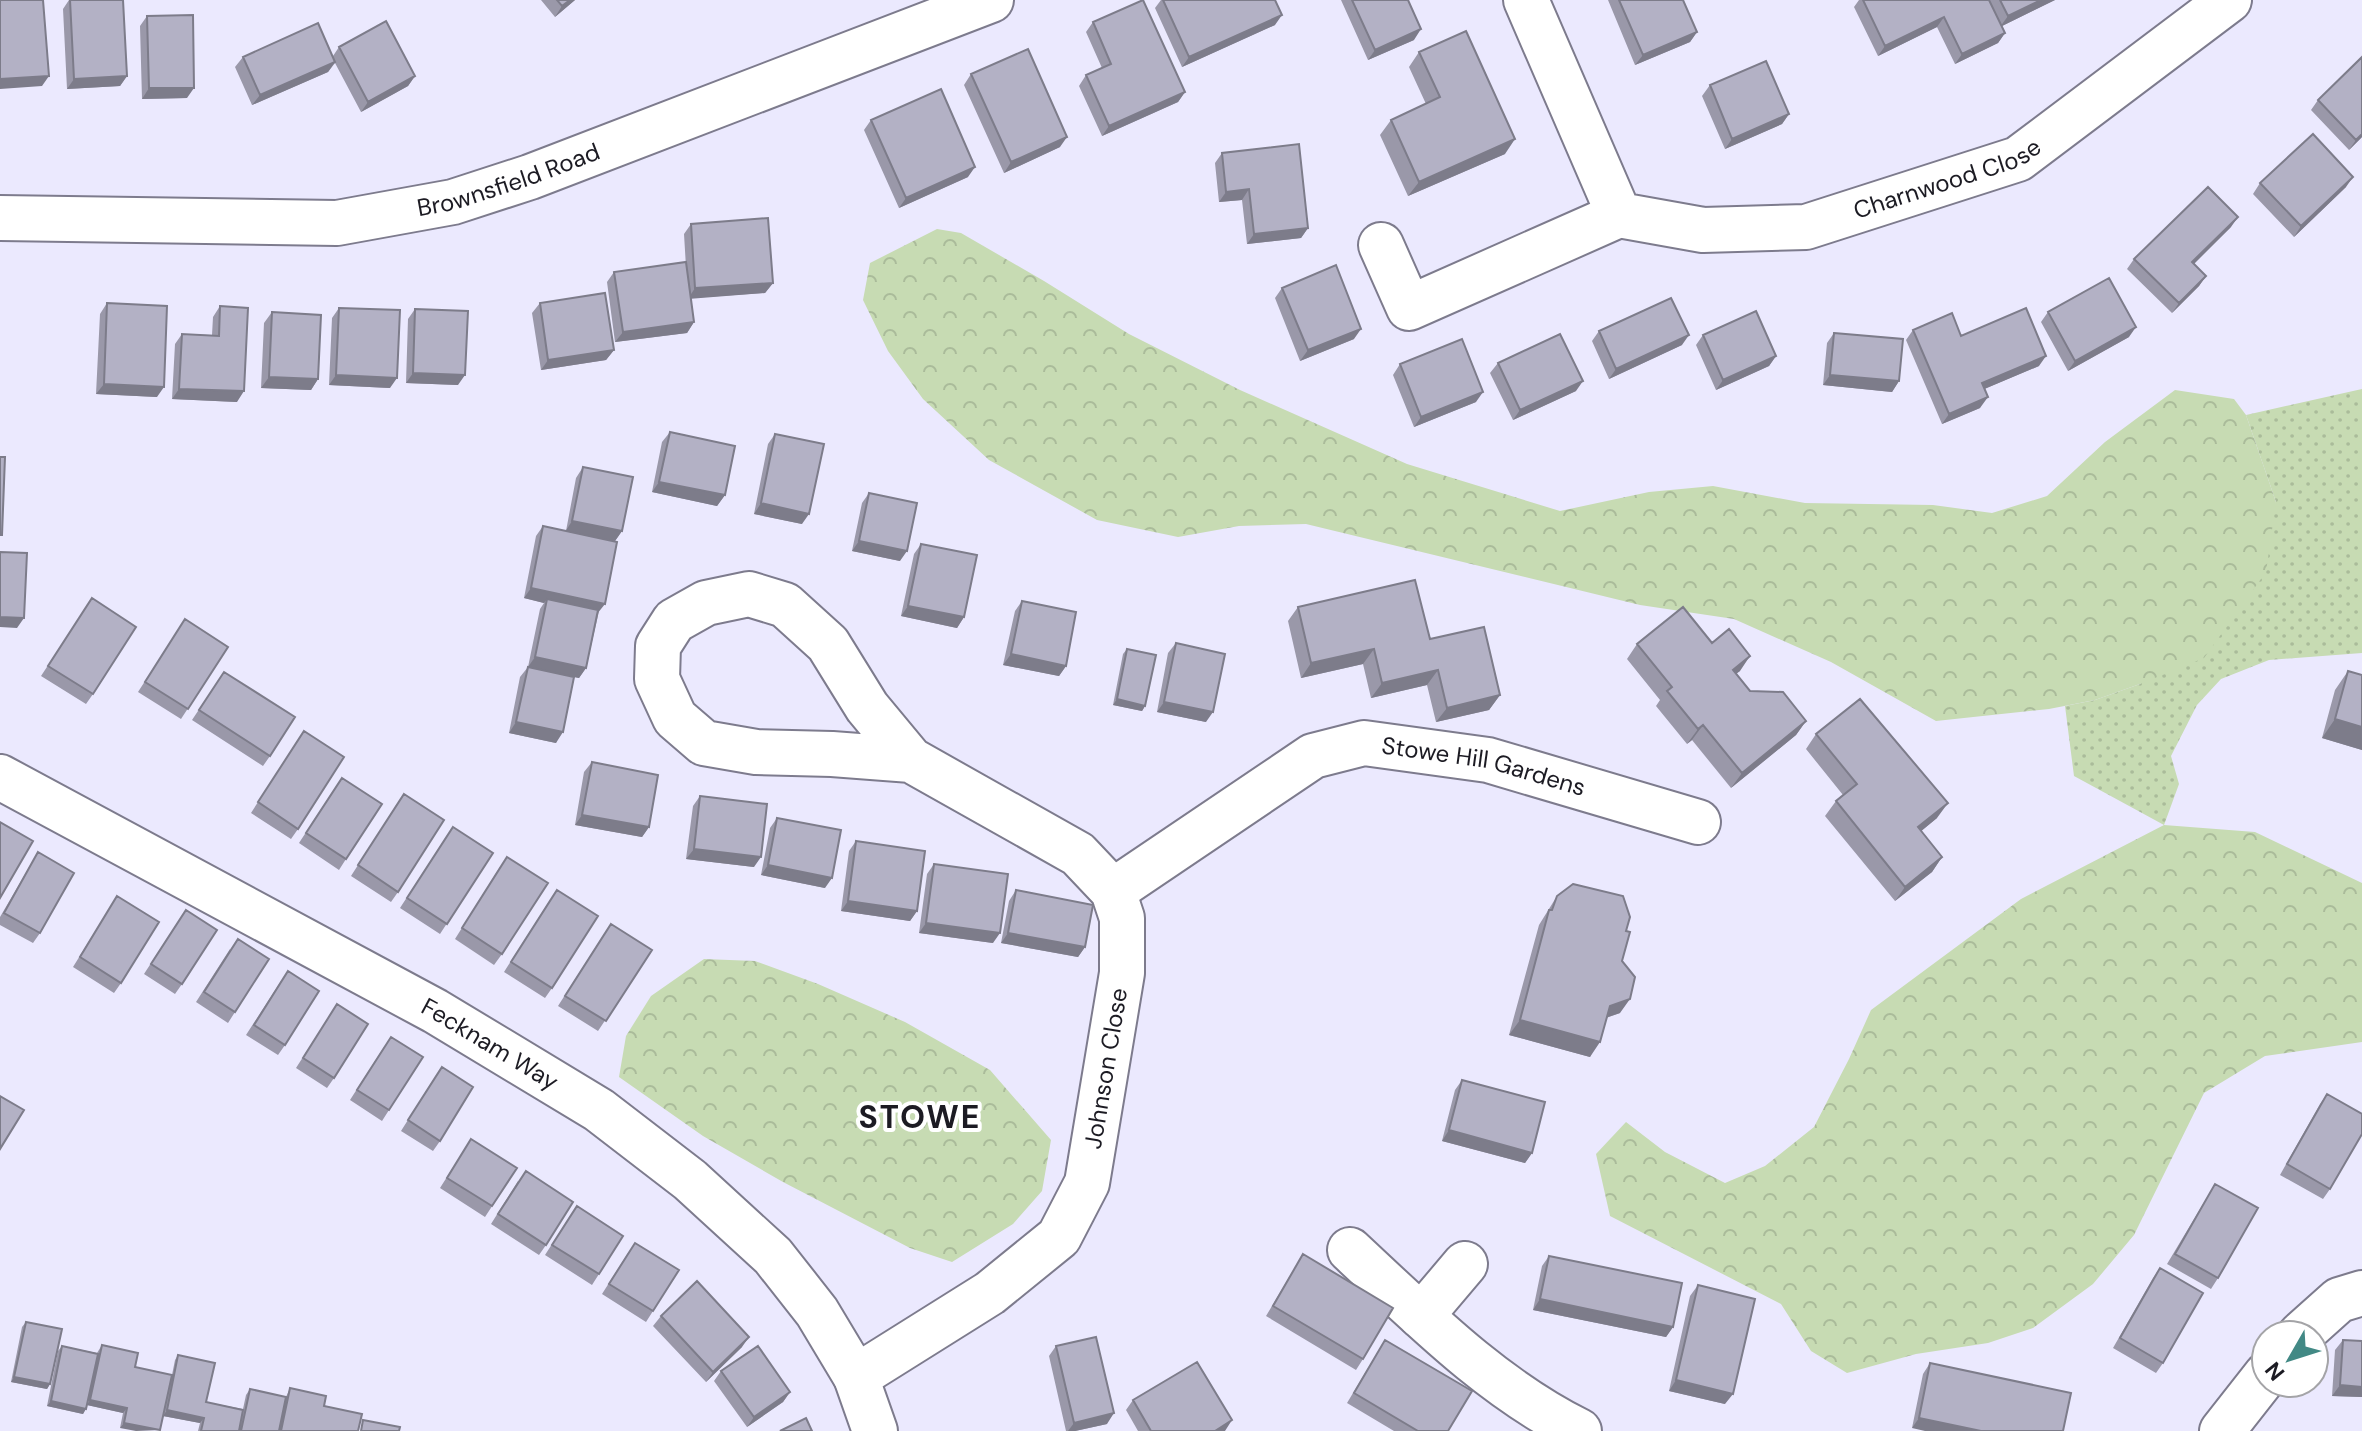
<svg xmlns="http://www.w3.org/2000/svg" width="2362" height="1431" font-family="'DM Sans',sans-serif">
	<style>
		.grass { fill: url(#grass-dots) }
		.forest { fill: url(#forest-crowns) }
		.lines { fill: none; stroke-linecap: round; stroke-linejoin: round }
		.street-casing { stroke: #7d7b8d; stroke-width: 48 }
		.street { stroke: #fff; stroke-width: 44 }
		.wall { fill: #9a98a9 }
		.shaded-wall { fill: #7d7c8a }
		.building { fill: #b3b1c5; stroke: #7d7c8a; stroke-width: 2 }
		.labels { text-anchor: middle; stroke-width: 8; stroke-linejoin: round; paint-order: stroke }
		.street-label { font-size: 24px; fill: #1c1b23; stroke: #fff }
		.district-label { font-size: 32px; font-weight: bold; letter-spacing: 2px; fill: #1c1b23; stroke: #fff }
	</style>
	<defs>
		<pattern id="grass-dots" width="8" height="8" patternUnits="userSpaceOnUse" patternTransform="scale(2)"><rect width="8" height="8" fill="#c7dbb3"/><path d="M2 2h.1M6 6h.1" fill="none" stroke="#aabb9a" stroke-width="1.8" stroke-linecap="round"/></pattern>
		<pattern id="forest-crowns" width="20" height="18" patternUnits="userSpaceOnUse" patternTransform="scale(2)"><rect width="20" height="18" fill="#c7dbb3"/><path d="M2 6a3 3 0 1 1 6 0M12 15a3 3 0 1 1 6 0" fill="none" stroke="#aabb9a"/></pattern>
	</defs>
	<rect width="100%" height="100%" fill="#ebe9fe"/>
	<!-- grass -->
	<path class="grass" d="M2362 389V653L2269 660 2221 679 2197 705 2171 756 2179 784 2164 825 2074 776 2065 706 2095 700 2140 684 2276 502 2246 415Z"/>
	<!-- forest -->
	<path class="forest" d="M937 229 961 233 1044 281 1129 334 1240 390 1407 464 1560 511 1649 492 1713 486 1805 503 1933 505 1992 513 2047 496 2105 442 2175 390 2234 399 2246 415 2276 502 2266 572 2204 658 2140 684 2095 700 2049 709 1936 721 1831 662 1734 619 1640 605 1306 524 1239 526 1178 537 1097 520 989 460 923 399 888 351 863 300 870 263Z
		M2164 825 2255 832 2362 883V1042L2265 1056 2204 1093 2134 1235 2093 1284 2033 1328 1988 1343 1916 1354 1847 1373 1811 1351 1781 1304 1610 1216 1596 1154 1626 1122 1665 1152 1725 1183 1765 1166 1814 1127 1849 1059 1871 1010 2021 899Z
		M704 959 755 961 818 984 905 1022 990 1070 1051 1140 1042 1191 1013 1224 952 1262 910 1248 783 1182 703 1136 619 1077 626 1036 651 996Z"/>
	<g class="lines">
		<defs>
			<g id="street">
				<path id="s1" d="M1526 0 1619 215 1703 230 1806 227 2018 159 2229 0"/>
				<path id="s2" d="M0 218 337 223 453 202 530 177 991 0"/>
				<path d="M1381 245 1409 308 1619 215"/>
				<path id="s3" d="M0 777 435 1011 599 1110 690 1180 773 1256 817 1312 856 1377 875 1431"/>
				<path id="s4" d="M1113 891 1313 756 1364 743 1488 760 1698 822"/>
				<path d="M1350 1250C1421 1316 1492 1388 1579 1431"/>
				<path d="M1421 1316 1465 1264"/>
				<path d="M2300 1335 2339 1300 2362 1293"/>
				<path id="s5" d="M856 1377 990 1293 1059 1237 1087 1183 1122 973V918L1113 891 1078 854 911 760 832 754 756 752 704 743 675 718 657 679 658 646 674 621 706 603 749 594 785 605 828 644 867 707 911 760"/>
				<path d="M2222 1431 2266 1375"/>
			</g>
		</defs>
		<!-- street casing -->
		<use href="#street" class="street-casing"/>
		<!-- street -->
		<use href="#street" class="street"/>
	</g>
	<!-- wall -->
	<path class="wall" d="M69 0H123L127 76 120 86 67 89 63 9Z
		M541 0H575L555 17Z
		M1161 0H1275V25L1182 67 1155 8Z
		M1341 0H1408L1414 40 1368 60Z
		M1608 0H1683L1697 32 1690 42 1635 65Z
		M1859 0H2055L2002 26 2005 33 1998 43 1955 64 1937 27 1878 56 1854 7Z
		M147 16 187 98 142 99 140 26Z
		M1093 22 1185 92 1178 102 1102 136 1079 86 1086 75 1102 68 1086 32Z
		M339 47 415 76 408 86 361 112 335 63 328 72 252 105 235 67 243 57 333 56Z
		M1419 52 1505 154 1408 196 1380 135 1391 120 1426 104 1409 67Z
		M971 74 1060 147 1004 173 964 85Z
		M1710 85 1789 114 1782 124 1725 149 1702 96Z
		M2318 100 2362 137 2349 150 2311 110Z
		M871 120 968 177 899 208 864 130Z
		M1222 153 1308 228 1301 238 1247 244 1242 200 1219 202 1215 163Z
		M2260 183 2346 187 2294 237 2253 194Z
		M691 224 773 283 765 293 691 298 694 322 687 333 615 342 607 282 614 272 686 267 684 234Z
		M2231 227 2193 264 2206 276 2199 286 2172 313 2127 269 2134 259Z
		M1282 288 1354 339 1300 361 1275 298Z
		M107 303 157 397 96 394 100 314Z
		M540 303 614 350 606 360 541 370 532 313Z
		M220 306 237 402 172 399 175 344 182 334 212 335 213 317Z
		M339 308 390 388 329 385 332 318Z
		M415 309 458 385 406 383 408 319Z
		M272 312 318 379 311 390 261 388 264 323Z
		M2048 312 2129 337 2068 371 2041 322Z
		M1913 330 1961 336 2039 366 1984 389 1980 408 1942 424 1906 340Z
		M1599 331 1682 345 1609 379 1592 341Z
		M1834 333 1899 381 1892 392 1823 385 1827 343Z
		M1703 335 1776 356 1769 366 1716 390 1696 345Z
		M1498 363 1576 391 1513 420 1490 373Z
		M1400 364 1476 402 1414 427 1393 375Z
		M670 432 725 495 717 506 652 492 662 442Z
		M775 434 802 524 754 514 768 444Z
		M583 467 622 531 615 541 586 668 579 678 574 677 556 743 509 733 520 677 528 667 540 609 544 603 524 598 536 536 543 526 566 531 576 478Z
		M869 493 900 561 852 551 862 503Z
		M921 544 964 617 957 628 901 616 914 554Z
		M1022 601 1066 666 1059 676 1003 665 1015 611Z
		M1298 607 1430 639 1500 695 1489 710 1436 722 1427 685 1371 698 1363 664 1301 678 1288 621Z
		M85 609 93 694 86 704 41 676Z
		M178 630 228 647 181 719 138 692Z
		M1176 643 1206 722 1157 712 1168 653Z
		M1712 643 1740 671 1736 673 1750 691 1806 721 1796 735 1731 788 1692 740 1687 744 1656 706 1660 700 1627 659 1637 644Z
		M1127 649 1145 706 1142 711 1113 705 1123 654Z
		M2348 671 2362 675V750L2322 738 2335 690Z
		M224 672 270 756 263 766 192 720Z
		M1816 734 1937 818 1921 831 1942 857 1932 872 1895 901 1825 816 1836 801 1843 795 1806 749Z
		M297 741 298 829 291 839 251 813Z
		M592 762 649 827 642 837 575 825 584 772Z
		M335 788 346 859 339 870 299 843Z
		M700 796 754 867 686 859 693 806Z
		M397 804 398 892 391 902 351 876Z
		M777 818 825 888 761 875 770 828Z
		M446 837 493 853 440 934 400 908Z
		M856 841 917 911 910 921 841 911 849 851Z
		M38 852 40 933 33 943 0 925V917Z
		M934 864 993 943 919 933 927 874Z
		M500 867 502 954 494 965 455 939Z
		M1016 890 1085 947 1078 957 1001 943 1009 901Z
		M117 896 121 983 114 993 73 967Z
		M1557 896 1626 931 1622 961 1620 1013 1606 1018 1590 1057 1509 1035 1539 925Z
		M550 900 552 988 545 998 504 972Z
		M179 920 182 984 175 994 144 974Z
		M604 934 652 950 598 1031 558 1006Z
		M230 949 235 1012 228 1023 196 1002Z
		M281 981 285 1045 278 1055 246 1035Z
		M330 1015 334 1078 327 1088 296 1068Z
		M384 1047 389 1110 382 1121 350 1100Z
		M435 1077 440 1141 433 1151 401 1131Z
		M1462 1080 1532 1153 1525 1163 1442 1141 1455 1090Z
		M2327 1094 2330 1189 2323 1199 2280 1175 2320 1104Z
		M471 1139 517 1168 485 1217 440 1188Z
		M518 1181 546 1245 539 1255 491 1224Z
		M2215 1184 2218 1278 2211 1289 2167 1264Z
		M570 1216 599 1274 592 1285 545 1255Z
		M628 1253 653 1311 646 1322 602 1294Z
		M1303 1254 1363 1359 1356 1370 1266 1316Z
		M1549 1256 1673 1327 1666 1337 1533 1310 1542 1266Z
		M2160 1268 2163 1363 2156 1373 2113 1348 2153 1278Z
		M1698 1285 1725 1404 1669 1391 1690 1296Z
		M661 1316 742 1347 706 1382 653 1326Z
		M26 1322 50 1384 47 1389 11 1382 22 1327Z
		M1385 1340 1448 1431H1394L1347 1403Z
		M2343 1340 2362 1341V1397L2332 1396 2335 1350Z
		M102 1345 135 1367 172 1375 175 1360 178 1355 206 1402 243 1409 246 1395 250 1389 286 1397 290 1388 324 1406 358 1431H198L200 1423 163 1416 120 1428 123 1413 87 1405 83 1414 47 1406 58 1351 62 1346 97 1353Z
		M1056 1346 1107 1424 1075 1431H1066L1049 1356Z
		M1930 1363 2071 1393 1912 1428 1923 1374Z
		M721 1371 790 1392 783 1402 747 1427 714 1381Z
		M1133 1400 1224 1431H1138L1126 1410Z"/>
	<!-- shaded-wall -->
	<path class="shaded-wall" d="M570 0H575L555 17 562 6Z
		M2041 0H2055L2000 27 2008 16Z
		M1282 15 1275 25 1182 67 1189 57Z
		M1944 17 1937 27 1878 56 1885 46Z
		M1421 29 1414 40 1368 60 1375 50Z
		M1697 32 1690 42 1635 65 1643 55Z
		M2005 33 1998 43 1955 64 1962 54Z
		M335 62 328 72 252 105 260 95Z
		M49 76 42 86 0 89V79Z
		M127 76 120 86 67 89 74 79Z
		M415 76 408 86 361 112 368 102Z
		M149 88H194L187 98 142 99Z
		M1185 92 1178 102 1102 136 1109 126Z
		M1789 114 1782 124 1725 149 1732 139Z
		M2362 134V137L2349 150 2356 140Z
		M1067 137 1060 147 1004 173 1011 162Z
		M1515 139 1505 154 1408 196 1419 182Z
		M975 167 968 177 899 208 906 198Z
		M2353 177 2346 187 2294 237 2301 226Z
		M1249 189 1242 200 1219 202 1226 192Z
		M2238 217 2231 227 2185 273 2192 262Z
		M1308 228 1301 238 1247 244 1254 234Z
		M2206 276 2199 286 2172 313 2179 303Z
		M773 283 765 293 688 299 695 288Z
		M694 322 687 333 615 342 623 332Z
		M2136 327 2129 337 2068 371 2075 361Z
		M1361 329 1354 339 1300 361 1308 350Z
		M1689 335 1682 345 1609 379 1616 369Z
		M614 350 606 360 541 370 548 360Z
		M1776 356 1769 366 1716 390 1723 380Z
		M2046 356 2039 366 1975 393 1982 383Z
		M413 373 465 375 458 385 406 383Z
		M336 375 397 378 390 388 329 385Z
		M1830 375 1899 381 1892 392 1823 385Z
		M269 377 318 379 311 390 261 388Z
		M1583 381 1576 391 1513 420 1520 410Z
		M104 384 164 387 157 397 96 394Z
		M179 389 244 391 237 402 172 399Z
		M1483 392 1476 402 1414 427 1421 417Z
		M1988 397 1980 408 1942 424 1949 414Z
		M659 482 725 495 717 506 652 492Z
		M761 503 809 514 802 524 754 514Z
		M572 521 622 531 615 541 565 532Z
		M859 541 907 551 900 561 852 551Z
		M531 588 605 604 597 614 547 599 544 603 524 598Z
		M908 606 964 617 957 628 901 616Z
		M0 617 24 618 17 628 0 627Z
		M1374 649 1363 664 1301 678 1311 663Z
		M1011 654 1066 666 1059 676 1003 665Z
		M1750 656 1740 671 1723 684 1733 670Z
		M535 657 586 668 579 678 528 667Z
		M1438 670 1427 685 1371 698 1382 683Z
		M1500 695 1489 710 1436 722 1447 708Z
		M1117 699 1145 706 1142 711 1113 705Z
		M1164 702 1213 712 1206 722 1157 712Z
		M2335 719 2362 727V750L2322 738Z
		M1806 721 1796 735 1731 788 1742 773Z
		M516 722 563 732 556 743 509 733Z
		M1703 725 1692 740 1687 744 1698 729Z
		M1948 803 1937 818 1908 842 1918 827Z
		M582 815 649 827 642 837 575 825Z
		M694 849 761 857 754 867 686 859Z
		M1942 857 1932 872 1895 901 1905 887Z
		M768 865 832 878 825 888 761 875Z
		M848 901 917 911 910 921 841 911Z
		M926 923 1000 933 993 943 919 933Z
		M1008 933 1085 947 1078 957 1001 943Z
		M1630 999 1620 1013 1599 1020 1610 1006Z
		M1520 1020 1600 1042 1590 1057 1509 1035Z
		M1449 1130 1532 1153 1525 1163 1442 1141Z
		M1540 1299 1673 1327 1666 1337 1533 1310Z
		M749 1337 742 1347 706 1382 713 1372Z
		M14 1377 50 1384 47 1389 11 1382Z
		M1676 1380 1733 1394 1725 1404 1669 1391Z
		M2340 1385 2362 1387V1397L2332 1396Z
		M790 1392 783 1402 747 1427 754 1417Z
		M90 1400 127 1408 123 1413 87 1405Z
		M51 1401 86 1409 83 1414 47 1406Z
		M167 1410 204 1418 200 1423 163 1416Z
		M1114 1413 1107 1424 1075 1431H1068L1074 1423Z
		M1919 1418 1981 1431H1925L1912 1428Z
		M1232 1420 1225 1431H1215Z
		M124 1423 160 1430 136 1431 120 1428Z"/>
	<!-- building -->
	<path class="building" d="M0 0H43L49 76 0 79Z
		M70 0H123L127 76 74 79Z
		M557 0H570L562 6Z
		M1143 0 1185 92 1109 126 1086 75 1111 64 1093 22Z
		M1163 0H1275L1282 15 1189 57Z
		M1352 0H1408L1421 29 1375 50Z
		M1619 0H1683L1697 32 1643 55Z
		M1863 0H1989L2005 33 1962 54 1944 17 1885 46Z
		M2000 0H2041L2008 16Z
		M193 15 194 88H149L147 16Z
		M386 21 415 76 368 102 339 47Z
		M318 23 335 62 260 95 243 57Z
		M1466 31 1515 139 1419 182 1391 120 1440 97 1419 52Z
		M1028 49 1067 137 1011 162 971 74Z
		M2362 57V134L2356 140 2318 100Z
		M1766 61 1789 114 1732 139 1710 85Z
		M941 89 975 167 906 198 871 120Z
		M2313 134 2353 177 2301 226 2260 183Z
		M1299 144 1308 228 1254 234 1249 189 1226 192 1222 153Z
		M2208 187 2238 217 2192 262 2206 276 2179 303 2134 259Z
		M768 218 773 283 695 288 691 224Z
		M686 262 694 322 623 332 614 272Z
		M1336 265 1361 329 1308 350 1282 288Z
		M2109 278 2136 327 2075 361 2048 312Z
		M605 293 614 350 548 360 540 303Z
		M1671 298 1689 335 1616 369 1599 331Z
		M107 303 167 306 164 387 104 384Z
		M220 306 248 308 244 391 179 389 182 334 219 336Z
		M339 308 400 310 397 378 336 375Z
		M2026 308 2046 356 1982 383 1988 397 1949 414 1913 330 1952 313 1961 336Z
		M415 309 468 311 465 375 413 373Z
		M1756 311 1776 356 1723 380 1703 335Z
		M272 312 321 315 318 379 269 377Z
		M1834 333 1903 339 1899 381 1830 375Z
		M1560 334 1583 381 1520 410 1498 363Z
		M1462 339 1483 392 1421 417 1400 364Z
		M670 432 735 446 725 495 659 482Z
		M775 434 824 444 809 514 761 503Z
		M0 457H5L2 535H0Z
		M583 467 633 477 622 531 572 521Z
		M869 493 917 503 907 551 859 541Z
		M543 526 617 542 605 604 531 588Z
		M921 544 977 555 964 617 908 606Z
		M0 552 27 553 24 618 0 617Z
		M1415 580 1430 639 1484 627 1500 695 1447 708 1438 670 1382 683 1374 649 1311 663 1298 607Z
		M92 598 136 627 93 694 48 666Z
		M547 599 598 610 586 668 535 657Z
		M1022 601 1076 612 1066 666 1011 654Z
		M1683 607 1712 643 1729 629 1750 656 1733 670 1750 691 1783 692 1806 721 1742 773 1703 725 1698 729 1667 691 1672 687 1637 644Z
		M185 619 228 647 188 709 145 682Z
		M1176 643 1225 654 1213 712 1164 702Z
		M1127 649 1156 655 1145 706 1117 699Z
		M528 667 574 677 563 732 516 722Z
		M2348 671 2362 675V727L2335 719Z
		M224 672 295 717 270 756 199 710Z
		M1860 699 1948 803 1918 827 1942 857 1905 887 1836 801 1857 784 1816 734Z
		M304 731 344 757 298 829 258 802Z
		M592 762 658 775 649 827 582 815Z
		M342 778 382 804 346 859 306 833Z
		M404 794 444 820 398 892 358 865Z
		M700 796 767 804 761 857 694 849Z
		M777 818 841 830 832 878 768 865Z
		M0 822 33 841 0 898Z
		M453 827 493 853 447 924 407 898Z
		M856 841 925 851 917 911 848 901Z
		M38 852 74 873 40 933 4 913Z
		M507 857 548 883 502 954 462 928Z
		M934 864 1008 874 1000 933 926 923Z
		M1573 884 1623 896 1630 917 1626 931 1630 932 1622 961 1635 977 1630 999 1610 1006 1600 1042 1520 1020 1549 910H1552L1557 896Z
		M557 890 598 916 552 988 511 962Z
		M1016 890 1093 905 1085 947 1008 933Z
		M117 896 159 922 121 983 80 957Z
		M186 910 217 930 182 984 151 964Z
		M611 924 652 950 606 1021 565 996Z
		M238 939 269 959 235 1012 204 992Z
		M288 971 319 991 285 1045 254 1025Z
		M337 1004 368 1024 334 1078 303 1058Z
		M391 1037 423 1057 389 1110 357 1090Z
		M442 1067 473 1087 440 1141 408 1120Z
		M1462 1080 1545 1102 1532 1153 1449 1130Z
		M2327 1094 2362 1114V1134L2330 1189 2287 1164Z
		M0 1096 24 1110 0 1149Z
		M471 1139 517 1168 492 1206 447 1178Z
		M526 1171 573 1202 546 1245 498 1214Z
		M2215 1184 2258 1208 2218 1278 2175 1254Z
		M577 1206 623 1236 599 1274 552 1245Z
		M635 1243 679 1270 653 1311 609 1284Z
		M1303 1254 1393 1308 1363 1359 1273 1306Z
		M1549 1256 1682 1283 1673 1327 1540 1299Z
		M2160 1268 2203 1293 2163 1363 2120 1338Z
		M697 1281 749 1337 713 1372 661 1316Z
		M1698 1285 1755 1299 1733 1394 1676 1380Z
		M26 1322 62 1329 50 1384 14 1377Z
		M1096 1337 1114 1413 1074 1423 1056 1346Z
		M1385 1340 1472 1391 1448 1431H1418L1354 1393Z
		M2343 1340 2362 1341V1387L2340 1385Z
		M102 1345 138 1353 135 1367 172 1375 160 1430 124 1423 127 1408 90 1400Z
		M62 1346 98 1354 86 1409 51 1401Z
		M758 1346 790 1392 754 1417 721 1371Z
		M178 1355 215 1363 206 1402 243 1410 239 1431H201L204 1418 167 1410Z
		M1197 1362 1232 1420 1215 1431H1151L1133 1400Z
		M1930 1363 2071 1393 2063 1431H1981L1919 1418Z
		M290 1388 326 1396 324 1406 362 1414 358 1431H281Z
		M250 1389 286 1397 279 1431H241Z
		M806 1418 812 1431H780Z
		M363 1420 400 1427 399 1431H361Z"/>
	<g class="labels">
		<!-- street labels -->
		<g class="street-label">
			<text dy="8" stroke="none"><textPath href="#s1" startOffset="572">Charnwood Close</textPath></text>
			<text dy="8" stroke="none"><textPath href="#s2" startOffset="514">Brownsfield Road</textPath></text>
			<text dy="8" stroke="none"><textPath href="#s4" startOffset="416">Stowe Hill Gardens</textPath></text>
			<text dy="8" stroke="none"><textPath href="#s3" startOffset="558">Fecknam Way</textPath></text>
			<text dy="8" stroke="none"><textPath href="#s5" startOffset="424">Johnson Close</textPath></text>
		</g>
		<!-- district labels -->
		<g class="district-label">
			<text x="920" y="1128">STOWE</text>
		</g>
	</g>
	<!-- north arrow -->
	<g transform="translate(2290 1359) rotate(231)"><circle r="38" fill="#ffffff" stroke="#a4a4a7" stroke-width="2"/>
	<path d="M0-6L14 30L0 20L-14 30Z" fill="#428985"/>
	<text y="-12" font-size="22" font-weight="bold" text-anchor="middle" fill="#1c1b23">N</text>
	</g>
</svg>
